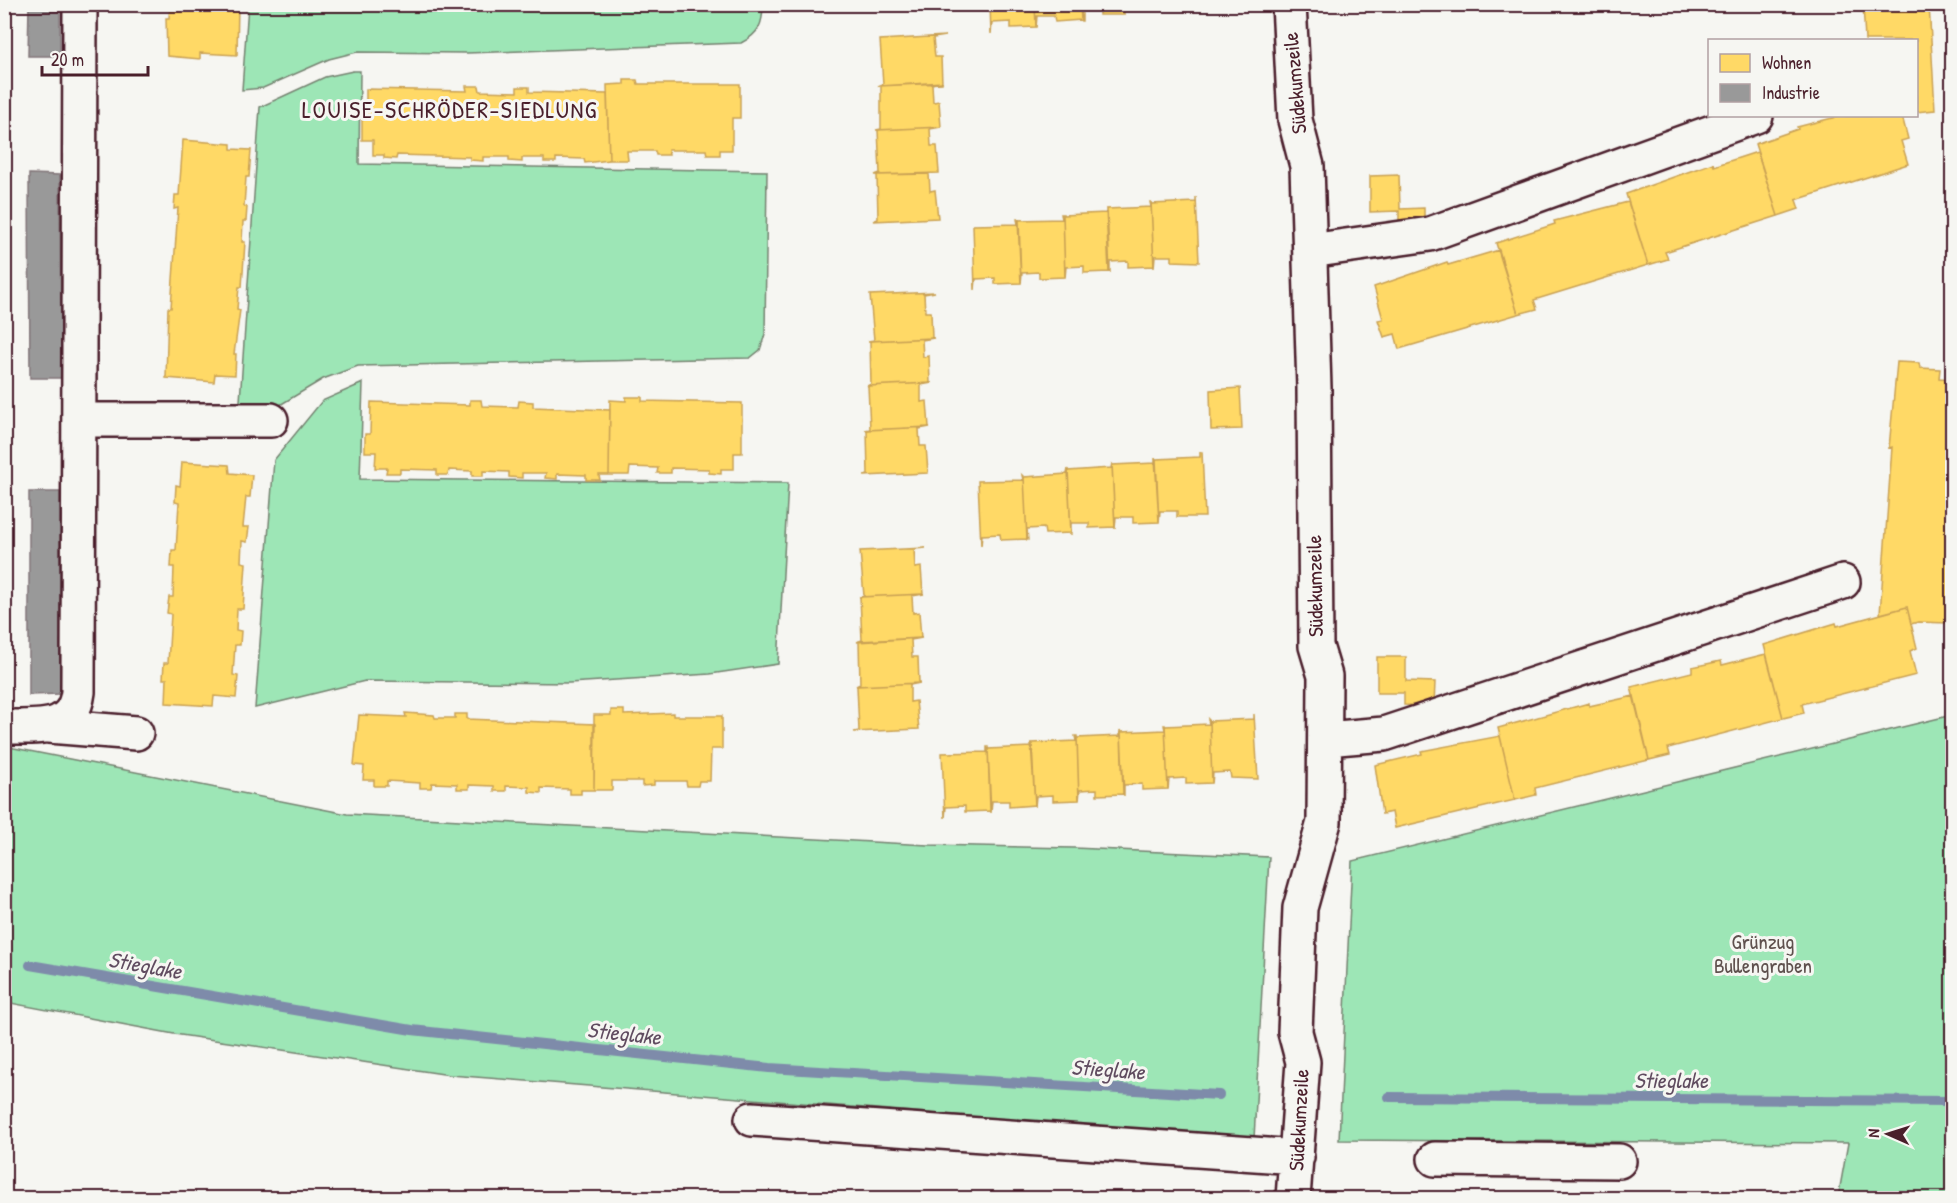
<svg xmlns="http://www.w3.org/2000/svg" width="1957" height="1203" font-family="'Patrick Hand',sans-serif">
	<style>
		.green { fill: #9de6b6; stroke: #748270; stroke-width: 1.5 }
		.homes { fill: #ffd966; stroke: #c9a154; stroke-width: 1.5 }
		.industry { fill: #999; stroke: #817478; stroke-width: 1.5 }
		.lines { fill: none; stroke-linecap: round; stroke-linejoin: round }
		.stream { stroke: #7e8baa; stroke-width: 10 }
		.minor-casing { stroke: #4a1f2b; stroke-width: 38 }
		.minor { stroke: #f6f6f2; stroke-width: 33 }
		.labels { text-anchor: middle; stroke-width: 6; stroke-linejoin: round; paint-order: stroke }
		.street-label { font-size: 21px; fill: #4a1f2b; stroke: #f6f6f2 }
		.park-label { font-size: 21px; fill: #5f514e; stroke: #f6f6f2 }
		.water-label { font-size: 22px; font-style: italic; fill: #604c60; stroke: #f6f6f2 }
		.quarter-label { font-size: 24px; letter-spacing: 1.5px; fill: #4a1f2b; stroke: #f6f6f2 }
	</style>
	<rect width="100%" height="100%" fill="#f6f6f2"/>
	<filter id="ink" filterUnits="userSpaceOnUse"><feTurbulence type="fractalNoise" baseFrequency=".0167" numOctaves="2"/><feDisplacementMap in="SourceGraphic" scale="12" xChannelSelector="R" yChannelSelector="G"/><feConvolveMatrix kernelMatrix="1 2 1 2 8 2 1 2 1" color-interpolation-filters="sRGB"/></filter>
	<g filter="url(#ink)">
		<!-- green -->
		<path class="green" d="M248 5 763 4C763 24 759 34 741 43L467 53 357 52 329 59 263 88 242 90Z
			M353 71H360L359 164 767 171 765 334 760 350 750 358 358 366 323 379 265 414 239 416 260 107 325 77Z
			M363 383 360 479 788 483 778 664 710 674 569 683 365 681 255 708 274 460 322 401Z
			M1952 715V1198H1838L1848 1143 1339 1140 1352 861Z
			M4 746 347 814 928 845 1074 848 1269 857 1254 1139 450 1075 174 1034 5 1002Z"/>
		<!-- homes -->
		<path class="homes" d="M170 4H238L237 55 200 53V59L167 56 166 18H169Z
			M990 4H1035L1036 27 1011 28V22L992 23 991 34Z
			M1035 4H1080L1081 20 1055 22 1054 16H1037L1036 28Z
			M1080 4H1124V15H1099V9L1082 10V21H1081Z
			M1142 4H1167V9L1142 10Z
			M1863 4H1929L1935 110 1916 112V40H1865Z
			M946 36 933 38 935 57H941L942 83 878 86 883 84 880 40Z
			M624 80H637L638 84H740V118H732V150H720V155H707L706 150H668L669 155H656L655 151H627L628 160H609L607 85 624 84Z
			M943 82 932 84 933 102 939 101 941 127 876 130 881 129V86Z
			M466 86H479L480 91 517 92V87H529V92L607 94 609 160 585 163 584 159 556 158V162H544V158H522V162L509 161V157H483V161L470 160V157L397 155 396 159 384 158V155H373V140H362V120L366 119V89L467 91Z
			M1840 116H1902L1908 139 1901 141 1908 164 1796 200 1799 209 1778 216 1755 144 1798 129 1797 127Z
			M941 127 930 129 931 146H937L939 173 875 175 880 173 878 130Z
			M183 140 231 144V149L251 150 249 177H246L244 206 247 207 246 221H243L242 242H245L242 287H239L237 309 240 310 234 354H236L235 375 215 374 214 382 166 378 168 308H171L178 208 174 209 175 195H179Z
			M1757 152 1778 216 1665 252 1668 259 1648 265 1626 194 1713 163 1714 166Z
			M929 174 930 191 935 190 938 218 873 221 878 219 877 175Z
			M1399 175 1400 209 1424 208V220L1399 221V211L1370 212V176Z
			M1196 197 1199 262 1172 261V256H1155L1154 268 1151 204 1196 202Z
			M1150 202H1151L1154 266 1128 267V261L1110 262V273L1107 209 1151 207Z
			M1628 202 1648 265 1534 300 1537 309 1518 314 1496 243 1555 224 1554 221Z
			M1106 208 1109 272 1084 273V266L1066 267 1065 278 1063 215 1106 213Z
			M1061 214H1063L1065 277 1039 278V272L1022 273 1021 284 1018 220 1062 219Z
			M1017 219H1019L1021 283 995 284V278L976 279 975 290 973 225 1018 224Z
			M1499 250 1518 314 1399 349 1395 334 1384 337 1378 320 1383 319 1374 287 1447 262 1448 265Z
			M935 292 924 294 925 312H931L932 338 868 341 874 340 870 295Z
			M934 338 922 340 923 357 929 356 930 383 867 386 871 384 870 341Z
			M1897 362 1919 363 1920 368 1940 369 1939 378 1952 379V540L1947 623 1918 622 1911 624 1907 607 1880 614 1892 447 1889 448Z
			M932 383 921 385V402L927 401 929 427 865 430 870 429 868 386Z
			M1240 388 1242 429 1211 430 1210 390Z
			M626 397H642V401L742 403V453H734V469H721V474L709 473V469L671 468V473H657L658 468 630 467 629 475H609L610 400 626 401Z
			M470 400H481L482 406 518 407 519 401 533 402V407L610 410 609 475H599L600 480H586V475L557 474V479L545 478 546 473H522V478L509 477V472L483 471V476H472V471L449 470 448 475H437V470L400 469V473H386L387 468H375L376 452H365V434H370L371 402 470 405Z
			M930 427 919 429 920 446H926L928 473 864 476 868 475 867 430Z
			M1200 452H1202L1205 517H1177V511H1160L1159 523 1156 459 1200 457Z
			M1155 458 1159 522 1133 523V517H1116L1115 529 1112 465 1155 463Z
			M182 462 229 465 230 473 252 475 250 497H246L243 527H249L247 542 242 541 241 562 246 563 243 609H237L236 630 241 631 240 645H235L233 675 238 676 236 698 214 696 213 706 166 703 167 679H163L164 663H168L171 614 167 613 169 597H173L174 567H171L172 550H176L179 503 175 502 176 485 180 486Z
			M1112 463 1115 527 1089 528V523H1071V535L1068 471 1111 468Z
			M1068 469 1071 533 1045 534 1044 528 1027 529 1028 540H1027L1024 477 1067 474Z
			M1022 475 1024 477 1027 539 1001 540 1000 534 982 535 981 546 978 481 1023 480Z
			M926 548 914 549 915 568 921 567 923 594 859 597 864 596 860 551Z
			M924 594 912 596 913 613 919 612 921 638 857 642 862 640 860 597Z
			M1907 607 1917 648 1910 651 1916 675 1802 704 1804 713 1783 718 1764 645 1836 623 1837 626Z
			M922 638 911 640 912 657H918L919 683 856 686 860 684 859 641Z
			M1766 654 1783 718 1668 748 1670 755 1649 760 1631 687 1692 672V667L1721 661 1722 665Z
			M1377 657H1406V681L1435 682 1434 706 1404 705V693H1377Z
			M920 683 910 685V702L916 701 919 729 854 732 859 731 857 686Z
			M1634 696 1649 760 1535 788 1536 795 1515 800 1498 728 1589 703V706Z
			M611 710H624V715L673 713V716H722V749H711L710 781H699L698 786H687L686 781H654V785L642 786V781H612V790H594V715H611Z
			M405 713 434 715 435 718H455V714H467V719L595 724 594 790H581V794H570V789L541 788V793L529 792V787L506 786V791H494V786L469 785V789H457V784L432 783 431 788H420V783L387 781V786H374V780H363L364 766 354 765 359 715 406 717Z
			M1254 714 1258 779 1231 778 1230 772 1213 773 1212 784 1210 721 1254 719Z
			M1208 719 1210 721 1212 783 1186 784V778L1169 779 1168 790 1165 726 1209 724Z
			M1164 725H1165L1168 789 1142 790V784L1124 785V796L1121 732 1165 730Z
			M1120 730 1121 732 1123 794 1097 795V789L1080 790 1079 801 1077 738 1120 736Z
			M1075 736H1077L1079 800 1053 801V795L1036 796 1035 807 1032 743 1076 741Z
			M1500 736 1515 800 1395 828 1392 812 1382 814 1375 765 1422 754 1421 751Z
			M1031 742 1035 805 1009 807V801H992L991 813 988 749 1031 747Z
			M987 747H988L990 811 965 812V806L946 807 945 818 942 753 987 752Z"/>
		<!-- industry -->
		<path class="industry" d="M29 4H60V56H28Z
			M29 174 60 175 61 378H30Z
			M29 492H60V694L29 695Z"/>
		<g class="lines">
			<!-- stream -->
			<path class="stream" d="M30 965 412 1030 769 1068 1219 1095
				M1389 1097 1952 1101"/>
			<defs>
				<path id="minor" d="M1289 4 1295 120 1307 166 1314 388 1316 646 1325 676 1324 822 1300 908 1295 1032 1303 1062 1293 1198
					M1310 251 1430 234 1756 116
					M79 420H271
					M49 726 136 733
					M4 727C37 726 73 733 78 692L80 4
					M1326 739 1384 734 1843 582
					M752 1119 1297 1157
					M1435 1159 1619 1161"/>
			</defs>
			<!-- minor casing -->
			<use href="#minor" class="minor-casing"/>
			<!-- minor -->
			<use href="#minor" class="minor"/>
		</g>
	</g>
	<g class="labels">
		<!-- street labels -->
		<g class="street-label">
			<text transform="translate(1295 83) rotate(-95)" y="7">Südekumzeile</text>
			<text transform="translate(1315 586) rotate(-91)" y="7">Südekumzeile</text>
			<text transform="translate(1299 1120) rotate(-87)" y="7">Südekumzeile</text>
		</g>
		<!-- park labels -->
		<g class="park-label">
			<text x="1763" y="949">Grünzug<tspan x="1763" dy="24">Bullengraben</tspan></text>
		</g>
		<!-- water labels -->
		<g class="water-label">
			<text transform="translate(145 965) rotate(10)" y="8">Stieglake</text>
			<text transform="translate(624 1033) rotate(6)" y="8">Stieglake</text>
			<text transform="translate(1108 1069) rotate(4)" y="8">Stieglake</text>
			<text x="1671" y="1088">Stieglake</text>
		</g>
		<!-- quarter labels -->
		<g class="quarter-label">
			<text x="450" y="118">LOUISE-SCHRÖDER-SIEDLUNG</text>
		</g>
	</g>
	<!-- margin -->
	<rect width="1957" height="1203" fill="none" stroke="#f6f6f2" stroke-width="24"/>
	<rect x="12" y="12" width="1933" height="1179" fill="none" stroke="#4a1f2b" stroke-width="2" filter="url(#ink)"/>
	<!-- legend -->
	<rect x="1708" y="39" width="210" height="78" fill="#f6f6f2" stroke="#b1a0a2" stroke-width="1.5"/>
	<rect x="1720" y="54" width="30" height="18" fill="#ffd966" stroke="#b1a0a2" stroke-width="1.5"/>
	<text x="1762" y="69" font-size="18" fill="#4a1f2b">Wohnen</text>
	<rect x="1720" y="84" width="30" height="18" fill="#999999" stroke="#b1a0a2" stroke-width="1.5"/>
	<text x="1762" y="99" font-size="18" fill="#4a1f2b">Industrie</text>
	<!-- north arrow -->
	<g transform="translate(1888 1134) rotate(273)" stroke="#f6f6f2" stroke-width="4.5" paint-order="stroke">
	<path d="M0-4.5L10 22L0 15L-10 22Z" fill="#4a1f2b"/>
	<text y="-9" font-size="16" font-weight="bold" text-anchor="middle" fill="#4a1f2b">N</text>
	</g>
	<!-- scale -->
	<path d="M42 66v9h106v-9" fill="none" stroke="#4a1f2b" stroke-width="3"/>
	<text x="51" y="66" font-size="18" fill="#4a1f2b" stroke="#f6f6f2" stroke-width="4.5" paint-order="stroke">20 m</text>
</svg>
